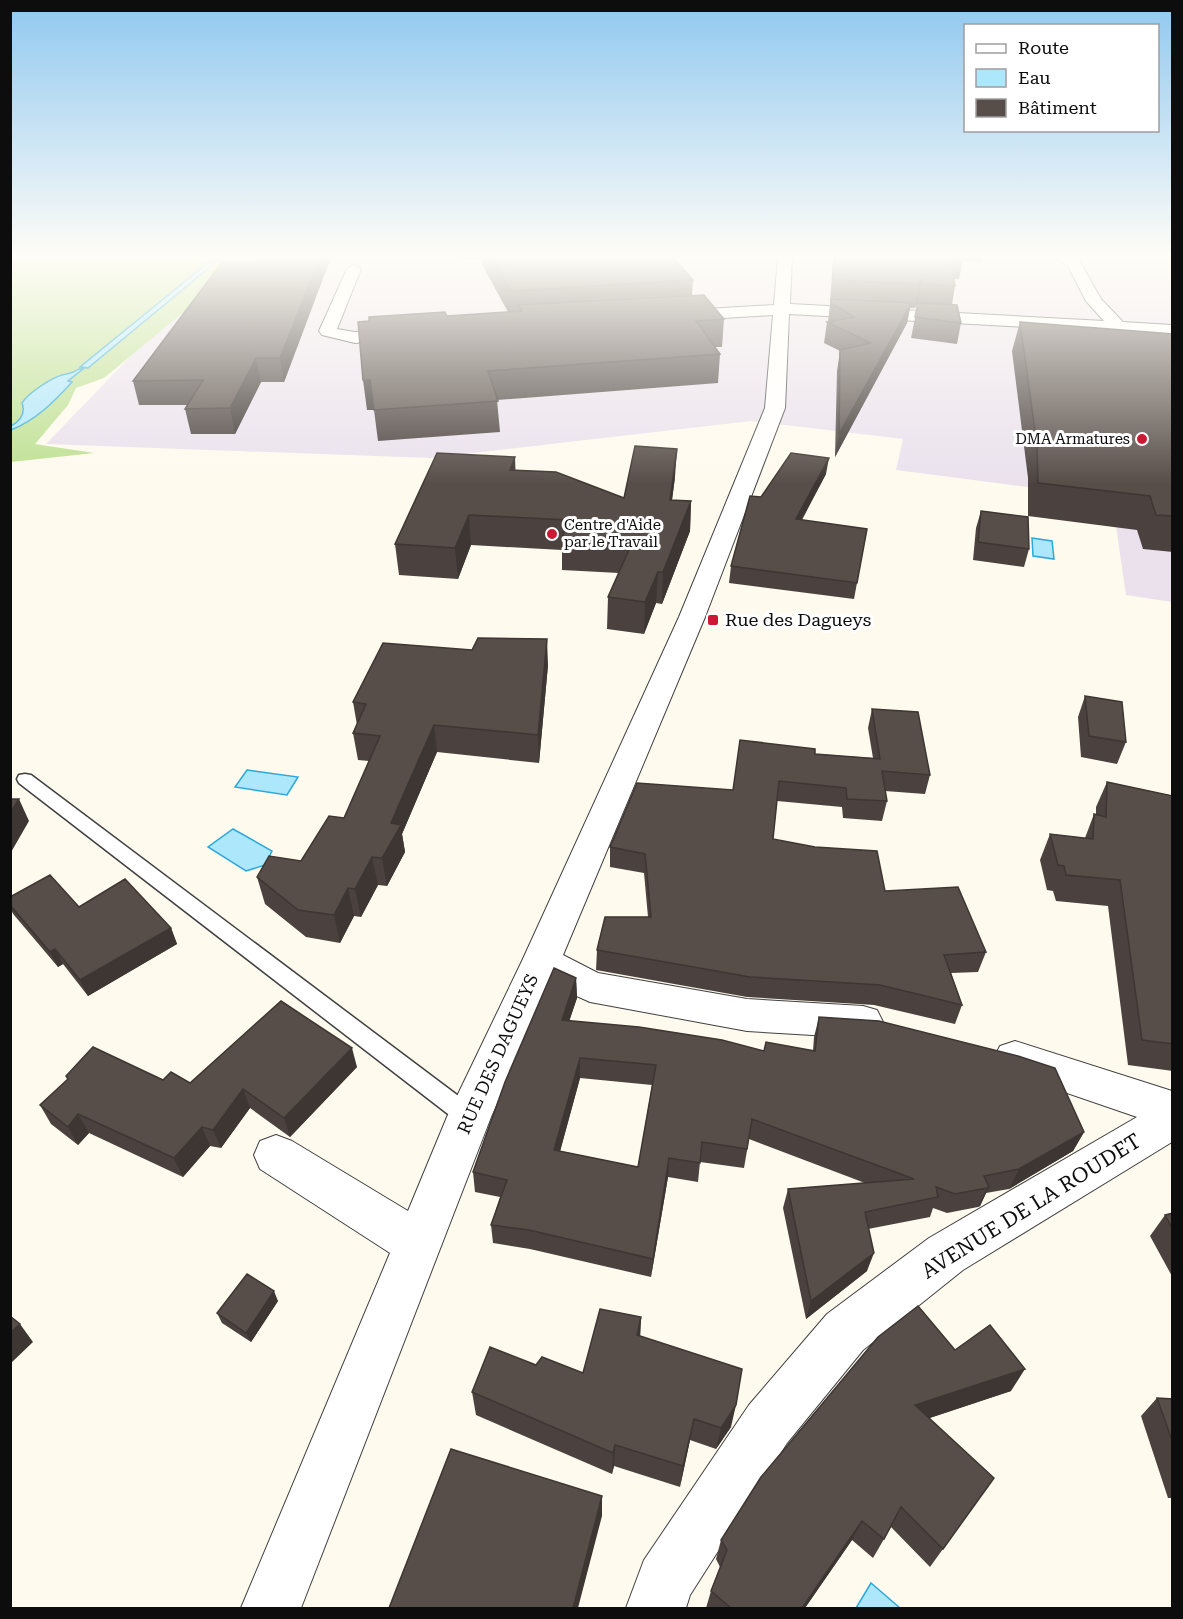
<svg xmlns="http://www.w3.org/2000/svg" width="1183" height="1619" font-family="'Roboto Serif',serif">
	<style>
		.industrial { fill: #eae1ed }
		.forest { fill: #bde091 }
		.water { fill: #ade7fc; stroke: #2ca8da; stroke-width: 1.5 }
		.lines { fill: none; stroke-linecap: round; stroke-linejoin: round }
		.service-casing { stroke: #404040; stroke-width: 3 }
		.minor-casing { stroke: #404040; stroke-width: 2 }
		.service { fill: #fff; fill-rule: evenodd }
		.minor { fill: #fff; fill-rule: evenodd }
		.wall { fill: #4b423f; fill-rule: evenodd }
		.shaded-wall { fill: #3d3633 }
		.building { fill: #574d49; stroke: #3d3633; stroke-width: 1.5; fill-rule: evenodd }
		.poi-dot { fill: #cb1833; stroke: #fff; stroke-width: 2 }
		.labels { text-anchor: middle; stroke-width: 6; stroke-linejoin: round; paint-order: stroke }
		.far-poi-label { font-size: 15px; fill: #0d0d0d; stroke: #fff; text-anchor: end }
		.poi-label { font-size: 18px; fill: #0d0d0d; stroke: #fff; text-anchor: start }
		.street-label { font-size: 18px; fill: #0d0d0d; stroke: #fff }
		.near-street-label { font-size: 21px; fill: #0d0d0d; stroke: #fff }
	</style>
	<rect width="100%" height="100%" fill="#fffaee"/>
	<!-- industrial -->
	<path class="industrial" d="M226 257H1172V602L1126 595 1112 498 896 470 903 439 751 421 430 458 46 444Z"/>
	<!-- forest -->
	<path class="forest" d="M240 257 185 311 104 378 76 388 68 405 35 444 94 453 11 462 10 258Z"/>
	<!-- water -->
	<path class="water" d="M215 257H222L88 368 80 367Z
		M79 369H83L68 381 72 382C54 402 36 420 11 430V426C20 421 26 414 22 403 27 394 51 378 62 375 69 373 72 374 79 369Z
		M1032 538 1052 541 1054 559 1033 556Z
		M247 770 298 777 287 795 235 787Z
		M233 829 272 851 265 865 246 871 208 847Z
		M871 1583 900 1608H856Z"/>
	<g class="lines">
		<defs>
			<path id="service" d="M25 774 31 775 477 1110 480 1117 477 1124 469 1126 461 1124 19 783 17 779 19 775Z"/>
			<path id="minor" d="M778 257H792L790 304 1104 321 1086 301 1068 266 1055 257H1074L1079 260 1101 299 1123 322 1172 325V335L789 314 785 408 705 617 563 955 598 973 747 999 863 1006 877 1010 883 1022 877 1034 863 1038 747 1031 590 1002 550 984 491 1117 301 1608H241L390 1253 260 1169 254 1155 260 1141 276 1135 292 1141 408 1211 447 1117 522 961 679 617 765 408 773 315 674 321 666 316 674 311 774 305Z
				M354 265 361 269 337 329 355 332 404 329 410 330 413 334 410 338 355 343 322 335 319 331 347 269Z
				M1015 1041 1172 1091V1142L963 1270 863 1350 787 1443 690 1595 686 1608H626L644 1560 749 1405 827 1314 929 1238 1137 1117 1000 1070 994 1058 1000 1046Z"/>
		</defs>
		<!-- service casing -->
		<use href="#service" class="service-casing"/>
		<!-- minor casing -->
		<use href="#minor" class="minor-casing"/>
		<!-- service -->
		<use href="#service" class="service"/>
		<!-- minor -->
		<use href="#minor" class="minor"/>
	</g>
	<!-- wall -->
	<path class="wall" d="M260 257H331L284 382H261L235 434H191L185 409 187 405H139L133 381 258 261Z
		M460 257H673L693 280 692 295 724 319 722 347H715L720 354 718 383 497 400 500 432 378 441 374 410H367L447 316 508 312 479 259 461 260Z
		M833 257H983L982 262 963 261 959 279H954L955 286 952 305 961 323 957 344 911 338 918 303 915 308H910L907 323 835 457 837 371 840 351 824 343 827 322H828L830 304Z
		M1020 322 1173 334V552L1143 549 1137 530 1028 516V478L1012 351Z
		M515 457V470L624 498 675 477 672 500 691 501 690 531 662 604 656 603 644 634 607 629 608 597 619 573 562 570V550L471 545 458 579 399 575 395 544Z
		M826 474 802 520 867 529 854 599 729 583 731 566 761 497Z
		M981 511 1029 549 1024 567 973 560 976 528Z
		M548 665 539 763 437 752 402 834 405 852 387 886 378 885 361 917 354 916 340 943 306 937 265 904 257 877 301 861 344 818 369 761 358 760 353 733 357 725 353 702Z
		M1085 696 1126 742 1117 764 1081 757 1078 717Z
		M872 709 930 775 925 794 885 791 887 801 882 821 843 818 842 807 777 801 773 839 885 891 986 952 978 972 951 973 962 1005 955 1024 874 1005 747 997 596 970 597 950 648 917 644 873 610 867V847L733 790 815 754 873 758 868 728Z
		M1107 782 1173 796V1071L1128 1065 1108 906 1056 901 1053 891 1047 890 1040 860 1050 834 1085 838 1094 814H1096V807Z
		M10 897 79 907 171 928 177 944 88 996 63 964 58 967 14 915 10 909Z
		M576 978 577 998 569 1021 764 1051H813L814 1037 819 1017 1084 1132 1073 1151 1009 1189 986 1193 980 1206 978 1207 947 1213 933 1208 930 1217 868 1229 867 1271 806 1319 783 1208 788 1189 865 1183 749 1139 744 1168 700 1162 698 1182 668 1177 651 1277 530 1249 493 1243 491 1225 500 1197 475 1192 473 1172ZM580 1078 652 1085 638 1167 560 1151Z
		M357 1067 290 1137 250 1108 221 1148 210 1146 183 1177 89 1133 78 1145 51 1124 40 1105 68 1079 66 1076 163 1080 190 1083Z
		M1173 1213V1278L1150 1236 1165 1215Z
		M278 1301 251 1342 222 1323 217 1313Z
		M641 1317 640 1336 731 1427 716 1449 690 1440 680 1487 614 1466 612 1474 476 1415 472 1392 536 1365 583 1373Z
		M955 1350 1011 1391 929 1418 994 1478 930 1567 891 1527 873 1558 852 1540 805 1608H706L711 1591 720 1567 716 1559 721 1540Z
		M1157 1398 1173 1399V1498H1168L1141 1416Z"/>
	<!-- shaded-wall -->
	<path class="shaded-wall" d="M320 257H331L284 382 280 358Z
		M923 278 918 302 915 308 919 284Z
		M911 303 907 323 835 457 839 434Z
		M256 358 261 382 235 434 230 408Z
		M363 380H370L374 410H367Z
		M677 449 675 477 668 530 670 500Z
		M515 457 516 486 510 470Z
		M829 458 826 474 793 535 796 519Z
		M691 501 690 531 662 604 663 572Z
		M469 515 471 545 458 579 455 548Z
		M658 572 656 603 644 634 645 602Z
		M547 639 548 665 539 763 538 735Z
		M434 725 437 752 402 834 405 852 387 886 382 858 391 823Z
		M19 799 29 821 10 854V813Z
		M372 857 378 885 361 917 355 889Z
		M348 888 354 916 340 943 334 915Z
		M171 928 177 944 88 996 80 980Z
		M55 949 63 964 58 967 50 952Z
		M576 978 577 998 563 1040 562 1020Z
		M352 1048 357 1067 290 1137 284 1118Z
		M580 1058V1078L555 1170 554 1150Z
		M243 1089 250 1108 221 1148 213 1130Z
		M78 1114 89 1133 78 1145 68 1127Z
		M202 1127 210 1146 183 1177 174 1158Z
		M1084 1132 1073 1151 1009 1189 1019 1169Z
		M669 1158 668 1177 651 1277 653 1259Z
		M989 1187 980 1206 978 1207 987 1188Z
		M874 1253 867 1271 806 1319 811 1301Z
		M274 1291 278 1301 251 1342 246 1333Z
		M641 1317 640 1340 637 1335Z
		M20 1324 33 1342 10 1364V1333Z
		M1025 1369 1011 1391 903 1427 915 1405Z
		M736 1405 731 1427 716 1449 721 1428Z
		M694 1419 690 1440 680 1487 683 1466Z
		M615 1445 614 1466 612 1474 613 1453Z
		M602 1496V1516L578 1608H573Z
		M862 1521 852 1540 805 1608H802Z"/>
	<!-- building -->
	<path class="building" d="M260 257H320L280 358H256L230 408 185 409 203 380 133 381 223 261H258Z
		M492 257H673L693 280 511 291Z
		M834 257H950L955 286 921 284 923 278 919 284 833 280Z
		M704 295 724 319 696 321 720 354 488 371 498 401 374 410 370 380H363L358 322 369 321V317L445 312 447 316 522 311 518 305Z
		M831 299 911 303 839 434 840 350 871 343 827 322 854 317 831 303Z
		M918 303 957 305 961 323 915 317Z
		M1020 322 1173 334V516L1156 515 1150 496 1038 483 1037 445Z
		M635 446 677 449 670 500 691 501 663 572H658L645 602 608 597 632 543 562 539 567 520 469 515 455 548 395 544 437 453 515 457 510 470 556 472 624 498Z
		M791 453 829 458 796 519 867 529 857 583 731 566 750 496 761 497Z
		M981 511 1028 517 1029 549 978 542Z
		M478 638 547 639 538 735 434 725 391 823 401 825 382 858 372 857 355 889 348 888 334 915 298 910 257 877 269 856 301 861 329 816 344 818 380 736 353 733 366 704 353 702 383 643 472 650Z
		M1085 696 1122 702 1126 742 1089 736Z
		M872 709 918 712 930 775 882 771 887 801 847 799 846 788 779 781 773 839 815 847 877 851 885 891 958 887 986 952 944 955 962 1005 880 985 750 977 597 950 605 917H651L645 854 610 847 637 783 733 790 740 740 815 749V754L880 759Z
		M1107 782 1173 796V1044L1142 1040 1120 880 1066 875 1064 866 1058 865 1050 834 1093 839 1094 814 1106 817Z
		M10 799H19L10 813Z
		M50 875 79 907 125 879 171 928 80 980 55 949 50 952 10 905V897Z
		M554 968 576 978 562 1020 639 1027 722 1040 764 1051 766 1042 815 1051 819 1017 879 1021 1018 1056 1055 1068 1084 1132 1019 1169 984 1176 989 1187 987 1188 955 1194 936 1187 938 1197 865 1212 874 1253 811 1301 788 1189 914 1179 752 1119 747 1149 702 1142 700 1163 669 1158 653 1259 529 1230 491 1225 507 1180 473 1172 505 1082ZM580 1058 656 1065 638 1167 554 1150Z
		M281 1001 352 1048 284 1118 243 1089 213 1130 202 1127 174 1158 78 1114 68 1127 40 1105 68 1079 66 1076 93 1047 163 1080 171 1072 190 1083Z
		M1173 1213V1230L1165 1215Z
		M247 1274 274 1291 246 1333 217 1313Z
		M918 1306 955 1350 990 1325 1025 1369 915 1405 994 1478 943 1549 901 1507 884 1539 862 1521 802 1608H731L711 1591 727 1550 721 1540 761 1477 878 1337Z
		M600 1309 641 1317 637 1335 742 1369 736 1405 721 1428 694 1419 683 1466 615 1445 613 1453 472 1392 490 1347 536 1365 542 1357 583 1373Z
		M10 1316 20 1324 10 1333Z
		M1157 1398 1173 1399V1443Z
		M451 1449 602 1496 573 1608H389Z"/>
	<!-- sky -->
	<linearGradient id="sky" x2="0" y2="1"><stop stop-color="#90c8f0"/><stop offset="0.53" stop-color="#fffdf7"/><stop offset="1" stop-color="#fffdf7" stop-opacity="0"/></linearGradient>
	<rect width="1183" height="484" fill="url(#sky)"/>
	<!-- markers -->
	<g class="poi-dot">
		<circle cx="1142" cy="439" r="6"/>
		<circle cx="552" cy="534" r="6"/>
		<rect x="707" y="614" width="12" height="12" rx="3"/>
	</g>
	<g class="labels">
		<!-- far-poi labels -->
		<g class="far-poi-label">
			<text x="1130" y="444">DMA Armatures</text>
			<text x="564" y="530" text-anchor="start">Centre d'Aide<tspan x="564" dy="17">par le Travail</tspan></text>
		</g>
		<!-- poi labels -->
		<g class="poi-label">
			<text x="725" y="626">Rue des Dagueys</text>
		</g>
		<!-- street labels -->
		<g class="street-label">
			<text transform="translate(498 1054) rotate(-66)" y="6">RUE DES DAGUEYS</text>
		</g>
		<!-- near-street labels -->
		<g class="near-street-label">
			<text transform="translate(1031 1206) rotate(-32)" y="7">AVENUE DE LA ROUDET</text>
		</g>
	</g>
	<!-- border -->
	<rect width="1183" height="1619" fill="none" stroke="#0d0d0d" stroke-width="24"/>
	<!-- legend -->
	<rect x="964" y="24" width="195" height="108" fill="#ffffff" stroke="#9e9e9e" stroke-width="1.5"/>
	<rect x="976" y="44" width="30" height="9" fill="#ffffff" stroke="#9e9e9e" stroke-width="1.5"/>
	<text x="1018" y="54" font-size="18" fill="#0d0d0d">Route</text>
	<rect x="976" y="69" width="30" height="18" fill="#ade7fc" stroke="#9e9e9e" stroke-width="1.5"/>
	<text x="1018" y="84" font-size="18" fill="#0d0d0d">Eau</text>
	<rect x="976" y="99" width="30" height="18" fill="#574d49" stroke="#9e9e9e" stroke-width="1.5"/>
	<text x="1018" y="114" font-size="18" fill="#0d0d0d">Bâtiment</text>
</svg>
